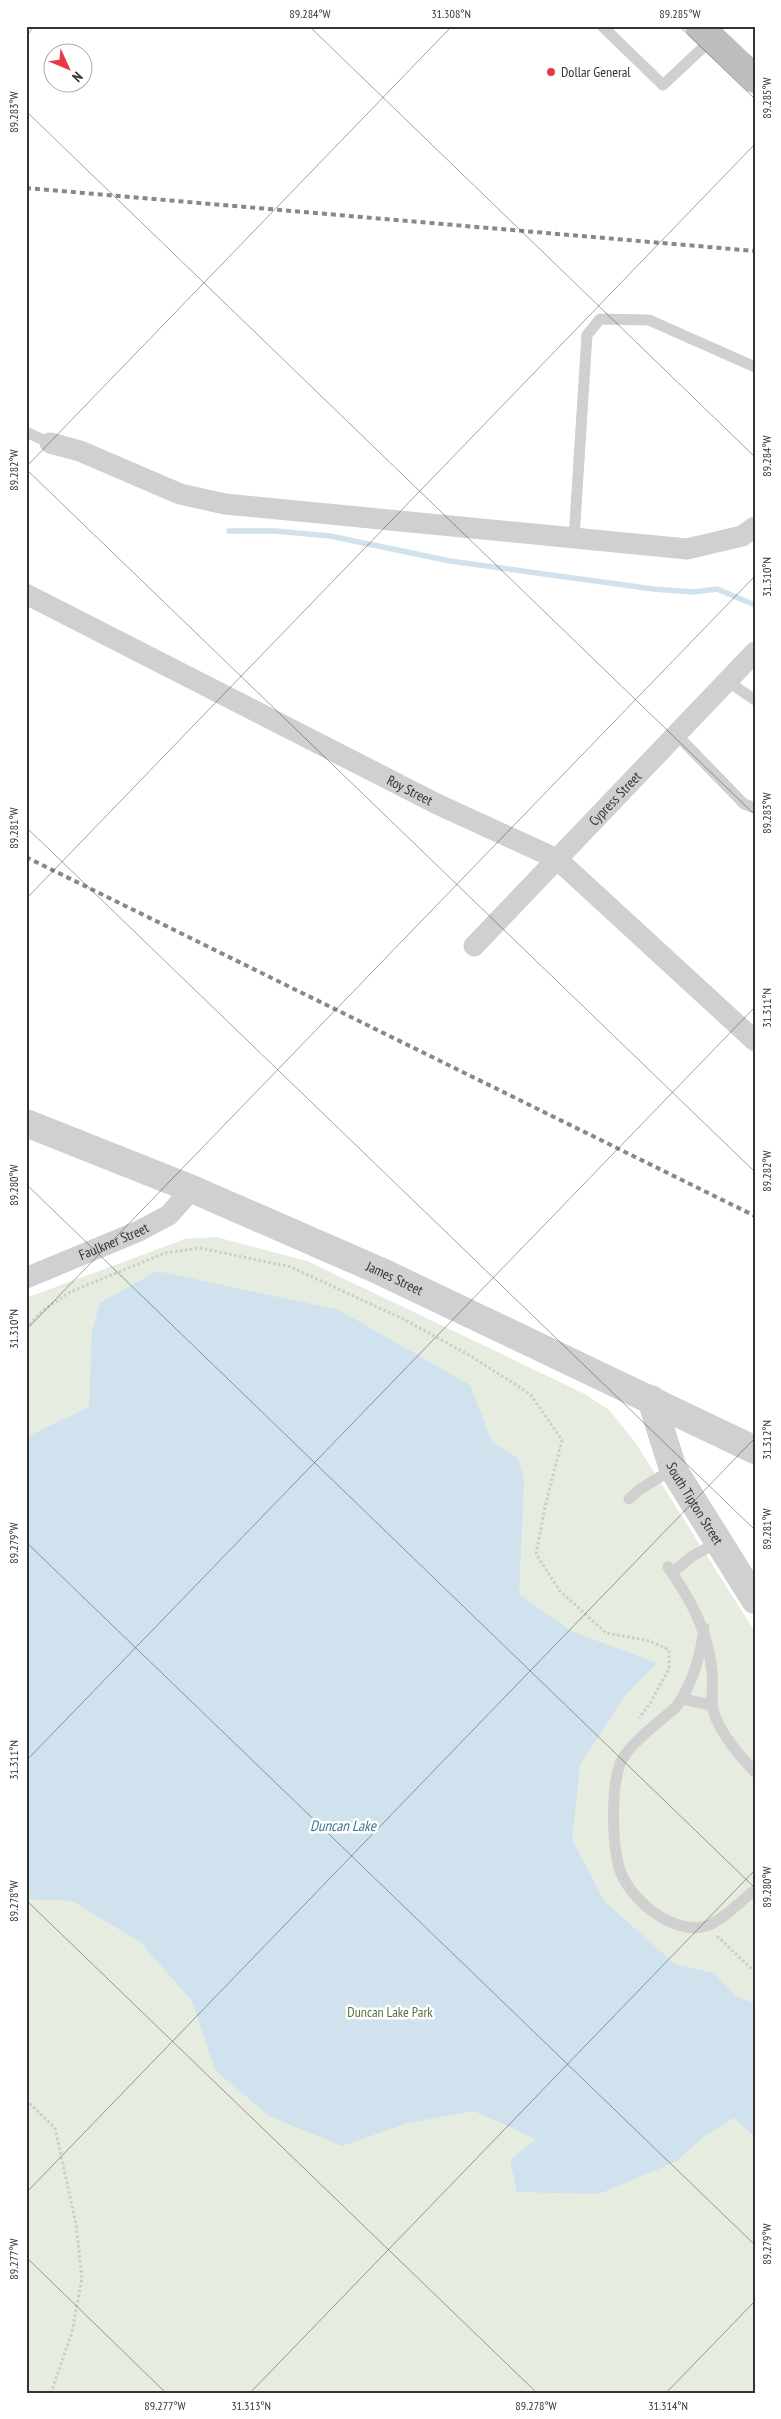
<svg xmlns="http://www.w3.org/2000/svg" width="781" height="2419" font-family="'PT Sans Narrow',sans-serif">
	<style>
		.green { fill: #e6ecdf }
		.water { fill: #cfe2ee }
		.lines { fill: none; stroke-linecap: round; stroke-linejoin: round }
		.stream { stroke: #cfe2ee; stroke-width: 5.5 }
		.path { stroke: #cdcdcd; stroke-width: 3; stroke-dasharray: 2.5 2.5; stroke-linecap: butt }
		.service { stroke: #d0d0d0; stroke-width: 11 }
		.minor { stroke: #d0d0d0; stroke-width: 21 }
		.tertiary { stroke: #d0d0d0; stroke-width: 28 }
		.secondary { stroke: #bdbdbd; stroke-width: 28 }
		.rail { stroke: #888; stroke-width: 4; stroke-dasharray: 5 4; stroke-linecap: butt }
		.ticks { fill: none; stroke: #333; stroke-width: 1; stroke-opacity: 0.45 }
		.poi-dot { fill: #e63946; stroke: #fff; stroke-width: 2 }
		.labels { text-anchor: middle; stroke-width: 5; stroke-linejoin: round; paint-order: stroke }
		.poi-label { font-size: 14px; fill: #333; stroke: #fff; text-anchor: start }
		.street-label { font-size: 14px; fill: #333; stroke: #fff }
		.park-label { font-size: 14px; fill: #56703f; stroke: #fff }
		.water-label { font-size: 15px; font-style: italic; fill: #3f7597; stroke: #fff }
		.neatline { fill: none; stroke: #333; stroke-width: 2 }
		.ticks-label { font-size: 12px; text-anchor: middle; fill: #333 }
	</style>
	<rect width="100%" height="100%" fill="#fff"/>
	<!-- green -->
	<path class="green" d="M216 1237 307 1261 585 1394 609 1410 635 1442 755 1632V2393H26V1298L185 1239Z"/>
	<!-- water -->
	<path class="water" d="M157 1271 339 1310 470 1385 492 1442 518 1458 524 1482 519 1594 571 1631 657 1663 624 1697 580 1765 572 1839 604 1901 675 1964 714 1973 735 1996 755 2003V2137L734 2118 702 2138 677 2161 599 2194 517 2192 510 2160 536 2139 474 2111 408 2123 342 2146 269 2116 215 2070 192 2001 140 1942 72 1901 26 1899V1437L89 1407 92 1331 100 1303Z"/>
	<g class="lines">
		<!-- stream -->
		<path class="stream" d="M229 531H275L330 536 450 561 653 589 694 592 717 589 755 605"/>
		<!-- path -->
		<path class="path" d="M26 1328 42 1311 70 1292 165 1253 200 1248 291 1267 403 1319 469 1355 530 1394 562 1440 545 1507 536 1554 560 1591 606 1633 650 1641 669 1650V1669L649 1705 639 1718
			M717 1936 755 1972
			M26 2100 55 2128 76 2224 82 2278 72 2332 51 2393"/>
		<!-- service -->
		<path class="service" d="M602 26 663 85 712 39
			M26 432 50 443
			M574 538 587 335 600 319 649 320 755 367
			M727 681 755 700
			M676 734 744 804 755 808
			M629 1499 640 1489 673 1469
			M668 1567C691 1600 708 1631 712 1671 714 1686 709 1702 715 1716 723 1737 740 1756 755 1772
			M672 1573 691 1557 718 1542
			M704 1628C701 1655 692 1685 676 1707 660 1722 628 1744 620 1764 611 1789 612 1842 619 1867 627 1898 673 1936 706 1926 721 1922 742 1900 755 1890
			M682 1699 712 1705"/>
		<!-- minor -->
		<g class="minor">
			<path d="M50 443 80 451 180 494 225 504 687 549 742 536 755 527"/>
			<path id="s1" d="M26 594 437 804 557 859 755 1041"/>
			<path id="s2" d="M474 946 755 652"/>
			<path id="s3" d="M26 1278 139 1231 169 1215 192 1189"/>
		</g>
		<!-- tertiary -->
		<g class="tertiary">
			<path id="s4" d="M26 1123 192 1189 380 1271 755 1450"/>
			<path id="s5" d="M651 1399 673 1469 755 1600"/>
		</g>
		<!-- secondary -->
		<path class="secondary" d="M699 26 755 79"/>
		<!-- rail -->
		<path class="rail" d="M26 188 755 251
			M26 857 755 1216"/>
	</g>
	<!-- ticks -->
	<path class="ticks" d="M309 26 755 457M679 26 755 99M26 36 35 26M26 111 755 815M26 467 452 26M26 469 755 1172M26 827 755 1530M26 899 755 144M26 1184 755 1888M26 1330 755 576M26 1542 755 2245M26 1761 755 1007M26 1900 537 2393M26 2193 755 1438M26 2257 166 2393M250 2393 755 1870M666 2393 755 2301"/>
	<!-- markers -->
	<circle class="poi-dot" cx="551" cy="72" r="5"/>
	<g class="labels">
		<!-- poi labels -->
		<g class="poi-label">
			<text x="561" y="77">Dollar General</text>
		</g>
		<!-- street labels -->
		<g class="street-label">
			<text dy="5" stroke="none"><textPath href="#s1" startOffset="431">Roy Street</textPath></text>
			<text dy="5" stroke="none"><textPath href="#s2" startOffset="204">Cypress Street</textPath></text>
			<text dy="5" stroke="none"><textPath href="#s3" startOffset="95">Faulkner Street</textPath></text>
			<text dy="5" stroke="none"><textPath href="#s4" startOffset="400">James Street</textPath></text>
			<text dy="5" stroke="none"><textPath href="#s5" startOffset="114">South Tipton Street</textPath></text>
		</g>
		<!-- park labels -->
		<g class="park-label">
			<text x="390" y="2017">Duncan Lake Park</text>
		</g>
		<!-- water labels -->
		<g class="water-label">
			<text x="343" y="1831">Duncan Lake</text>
		</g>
	</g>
	<!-- border -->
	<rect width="781" height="2419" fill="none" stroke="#ffffff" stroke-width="55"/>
	<!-- north arrow -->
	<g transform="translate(68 68) rotate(134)"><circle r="24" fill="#ffffff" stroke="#adadad"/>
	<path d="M0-4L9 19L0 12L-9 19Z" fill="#e63946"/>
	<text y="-8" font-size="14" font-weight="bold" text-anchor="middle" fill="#333333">N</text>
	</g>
	<rect x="28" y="28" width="726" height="2364" class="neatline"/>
	<g class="ticks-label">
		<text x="310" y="18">89.284°W</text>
		<text x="451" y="18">31.308°N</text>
		<text x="680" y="18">89.285°W</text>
		<text transform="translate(767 98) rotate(-90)" y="4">89.285°W</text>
		<text transform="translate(14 112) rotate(-90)" y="4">89.283°W</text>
		<text transform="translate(767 456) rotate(-90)" y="4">89.284°W</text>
		<text transform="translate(14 470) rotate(-90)" y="4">89.282°W</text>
		<text transform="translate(767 577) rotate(-90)" y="4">31.310°N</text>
		<text transform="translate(767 813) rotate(-90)" y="4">89.283°W</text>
		<text transform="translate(14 828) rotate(-90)" y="4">89.281°W</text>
		<text transform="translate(767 1008) rotate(-90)" y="4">31.311°N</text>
		<text transform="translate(767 1171) rotate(-90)" y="4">89.282°W</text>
		<text transform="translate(14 1185) rotate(-90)" y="4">89.280°W</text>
		<text transform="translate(14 1329) rotate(-90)" y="4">31.310°N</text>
		<text transform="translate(767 1440) rotate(-90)" y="4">31.312°N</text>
		<text transform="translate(767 1529) rotate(-90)" y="4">89.281°W</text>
		<text transform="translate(14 1543) rotate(-90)" y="4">89.279°W</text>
		<text transform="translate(14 1760) rotate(-90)" y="4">31.311°N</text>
		<text transform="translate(767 1887) rotate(-90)" y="4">89.280°W</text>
		<text transform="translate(14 1901) rotate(-90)" y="4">89.278°W</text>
		<text transform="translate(767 2244) rotate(-90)" y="4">89.279°W</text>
		<text transform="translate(14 2259) rotate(-90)" y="4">89.277°W</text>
		<text x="165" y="2410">89.277°W</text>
		<text x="251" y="2410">31.313°N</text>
		<text x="536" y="2410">89.278°W</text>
		<text x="668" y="2410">31.314°N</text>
	</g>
</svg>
